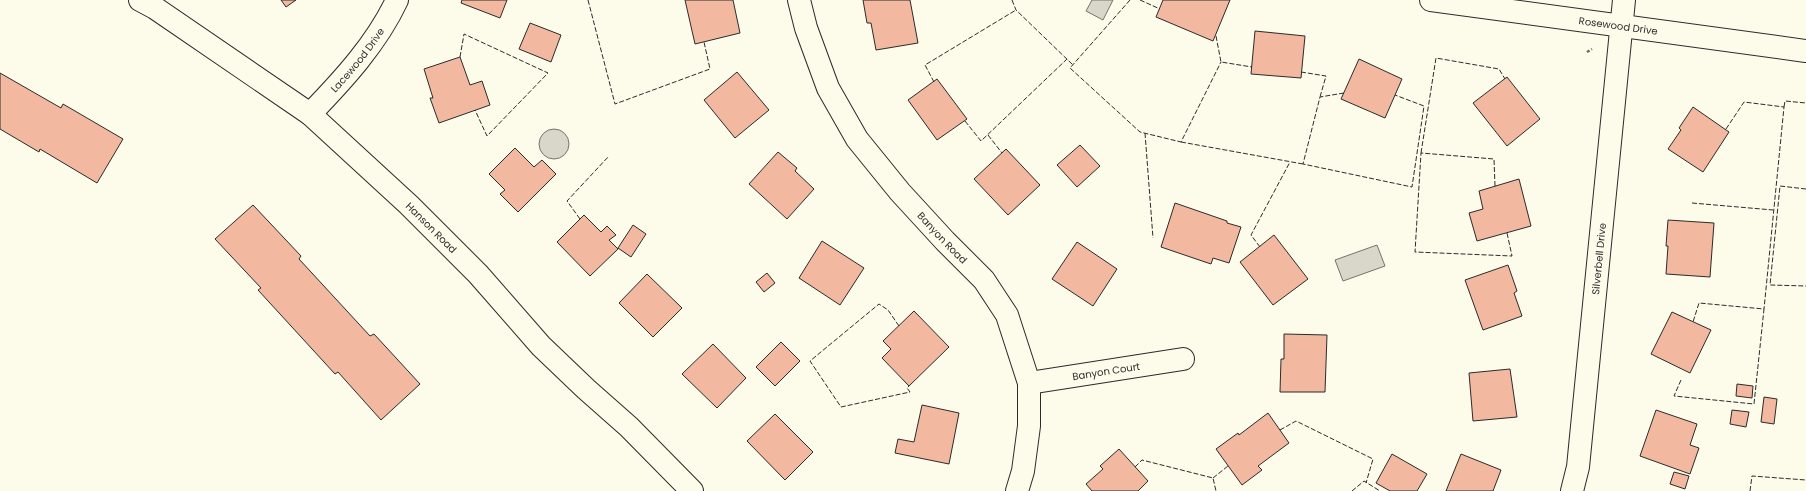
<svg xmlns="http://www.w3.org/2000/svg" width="1806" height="491" font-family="Poppins,sans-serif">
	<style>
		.water { fill: #d8d7c9; stroke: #74746e }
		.building { fill: #f2b8a0; stroke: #2b2b2b }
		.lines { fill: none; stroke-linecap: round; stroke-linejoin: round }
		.street-casing { stroke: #2b2b2b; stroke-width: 24 }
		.path { stroke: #6a6964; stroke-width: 2.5; stroke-dasharray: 3 2; stroke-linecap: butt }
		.street { stroke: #fdfbea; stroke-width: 22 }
		.fence { stroke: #2b2b2b; stroke-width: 1; stroke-dasharray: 5 2; stroke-linecap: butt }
		.labels { text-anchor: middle; stroke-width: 3; stroke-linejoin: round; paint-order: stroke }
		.street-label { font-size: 10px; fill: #2b2b2b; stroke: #fdfbea }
	</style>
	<rect width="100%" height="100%" fill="#fdfbea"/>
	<!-- water -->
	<path class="water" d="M1092 0H1113L1103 20 1086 11Z
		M539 144a15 15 0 1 1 30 0a15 15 0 1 1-30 0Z
		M1377 245 1385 266 1343 281 1335 260Z"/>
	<!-- building -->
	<path class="building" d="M281 0H296L286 7Z
		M462 0H507L500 18 461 3Z
		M685 0H733L740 33 695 44Z
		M863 0H910L918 43 876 50 871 23H867Z
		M1163 0H1230L1213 41 1156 17Z
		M530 23 561 35 551 62 519 49Z
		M1255 31 1305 36 1301 78 1251 74Z
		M460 57 470 85 482 81 490 105 439 123 430 98H433L424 69Z
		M1359 59 1402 79 1385 118 1341 99Z
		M737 72 769 110 735 138 704 100Z
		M0 73 61 108 63 104 123 139 97 183 40 149 39 152 0 129Z
		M1507 77 1540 119 1507 146 1473 103Z
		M937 79 967 119 937 140 908 100Z
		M1693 107 1729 132 1703 172 1668 149 1681 130 1679 128Z
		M1080 145 1100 166 1077 187 1057 165Z
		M515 148 534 167 542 160 556 174 518 212 500 194 505 190 489 174Z
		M1006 149 1040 185 1008 215 974 179Z
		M778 152 797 168 795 171 814 189 787 219 749 184Z
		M1519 179 1531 226 1477 241 1469 213 1483 209 1479 191Z
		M1175 203 1227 221V223L1241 227 1229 263 1213 258 1211 264 1161 247Z
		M253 205 301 256 299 259 370 336 374 334 420 384 381 420 338 372 335 374 258 290 261 288 215 239Z
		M584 215 601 232 607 226 616 235 609 240 618 249 590 276 557 242Z
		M1668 220 1714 223 1710 277 1666 274 1668 246H1666Z
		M633 225 646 234 631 257 618 248Z
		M1274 235 1308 279 1273 305 1240 262Z
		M822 241 864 268 840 305 799 278Z
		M1077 242 1117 269 1093 306 1052 279Z
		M1508 265 1517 291 1514 293 1522 316 1483 330 1465 280Z
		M767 273 775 283 764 292 756 282Z
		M647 274 682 308 653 337 619 303Z
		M914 311 949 347 909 386 882 358 891 349 883 341Z
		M1672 312 1711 330 1690 373 1651 354Z
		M1284 334 1327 335 1325 392H1280L1281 359H1284Z
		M781 342 800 361 775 386 756 367Z
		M713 344 746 378 717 408 682 374Z
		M1510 369 1517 417 1473 421 1469 373Z
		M1737 384 1753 386 1752 398 1736 396Z
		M1764 397 1777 399 1774 424 1761 422Z
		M922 405 959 413 949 464 895 453 898 439 914 442Z
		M1656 410 1697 424 1690 445 1699 448 1690 474 1640 456Z
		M1732 410 1749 412 1746 427 1730 424Z
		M1268 413 1289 443 1258 466 1262 470 1242 485 1216 449 1238 433 1239 435Z
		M775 414 813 452 785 480 747 441Z
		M1119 449 1148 481 1138 491H1092L1086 484 1103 469 1100 466Z
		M1392 454 1427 474 1417 491H1390L1376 483Z
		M1461 454 1501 470 1493 491H1446Z
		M1674 472 1689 476 1685 489 1670 484Z"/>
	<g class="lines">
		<defs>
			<g id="street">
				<path id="s1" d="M140 0 155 8 310 114 409 205 478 274 541 346 586 389 629 427 692 491"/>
				<path id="s2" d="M799 0 806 28 828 88 857 139 900 192 945 241 984 280 1007 315 1029 383V426L1023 471 1017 491"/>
				<path id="s3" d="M1431 0 1806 51"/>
				<path id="s4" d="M310 114C343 80 377 43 397 0"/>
				<path id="s5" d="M1029 383 1183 359"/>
				<path id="s6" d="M1572 491 1578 467 1624 0"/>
			</g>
		</defs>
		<!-- street casing -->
		<use href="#street" class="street-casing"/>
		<!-- path -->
		<path class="path" d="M1587 52 1592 49"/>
		<!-- street -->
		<use href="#street" class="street"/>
		<!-- fence -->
		<path class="fence" d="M588 0 615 104 710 69 704 42
			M1012 0 1016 10 1073 65
			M1130 0 1070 68 1140 132 1181 142 1221 62
			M1140 0 1160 9
			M1216 36 1221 62 1252 67
			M460 57 464 34 548 73 487 136 475 110
			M1301 72 1326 76 1320 97
			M934 82 925 65 1016 10
			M1344 93 1320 97 1303 164 1412 187 1424 106 1395 95
			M1784 107 1785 101 1806 103
			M965 121 981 141 1067 59
			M1726 129 1744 102 1784 107 1764 309
			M1145 133 1153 238
			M988 135 1002 153
			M1181 142 1303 164
			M1421 153 1436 58 1499 69 1505 79
			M1495 186 1494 159 1421 153 1415 252 1512 256 1507 233
			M1806 189 1780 186 1770 285 1806 286
			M1692 203 1773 210
			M580 219 567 201 609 156
			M1260 247 1251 235 1290 162
			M899 326 888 310 879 304 810 361 841 407 910 392 907 388 909 386
			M1681 380 1674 396 1754 404 1764 309 1699 303 1693 322
			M1280 430 1296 421 1373 459 1366 483
			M1135 467 1142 460 1213 478 1216 491
			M1213 478 1228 466
			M1352 491 1364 481 1380 491
			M1750 491 1752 476 1806 480"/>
	</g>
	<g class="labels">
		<!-- street labels -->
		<g class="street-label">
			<text dy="4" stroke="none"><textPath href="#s3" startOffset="189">Rosewood Drive</textPath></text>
			<text dy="4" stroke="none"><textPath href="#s4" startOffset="72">Lacewood Drive</textPath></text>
			<text dy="4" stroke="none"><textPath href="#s1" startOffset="371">Hanson Road</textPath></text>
			<text dy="4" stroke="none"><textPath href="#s2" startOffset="282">Banyon Road</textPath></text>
			<text dy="4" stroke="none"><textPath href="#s6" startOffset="234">Silverbell Drive</textPath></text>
			<text dy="4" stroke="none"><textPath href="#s5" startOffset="78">Banyon Court</textPath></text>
		</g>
	</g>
</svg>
